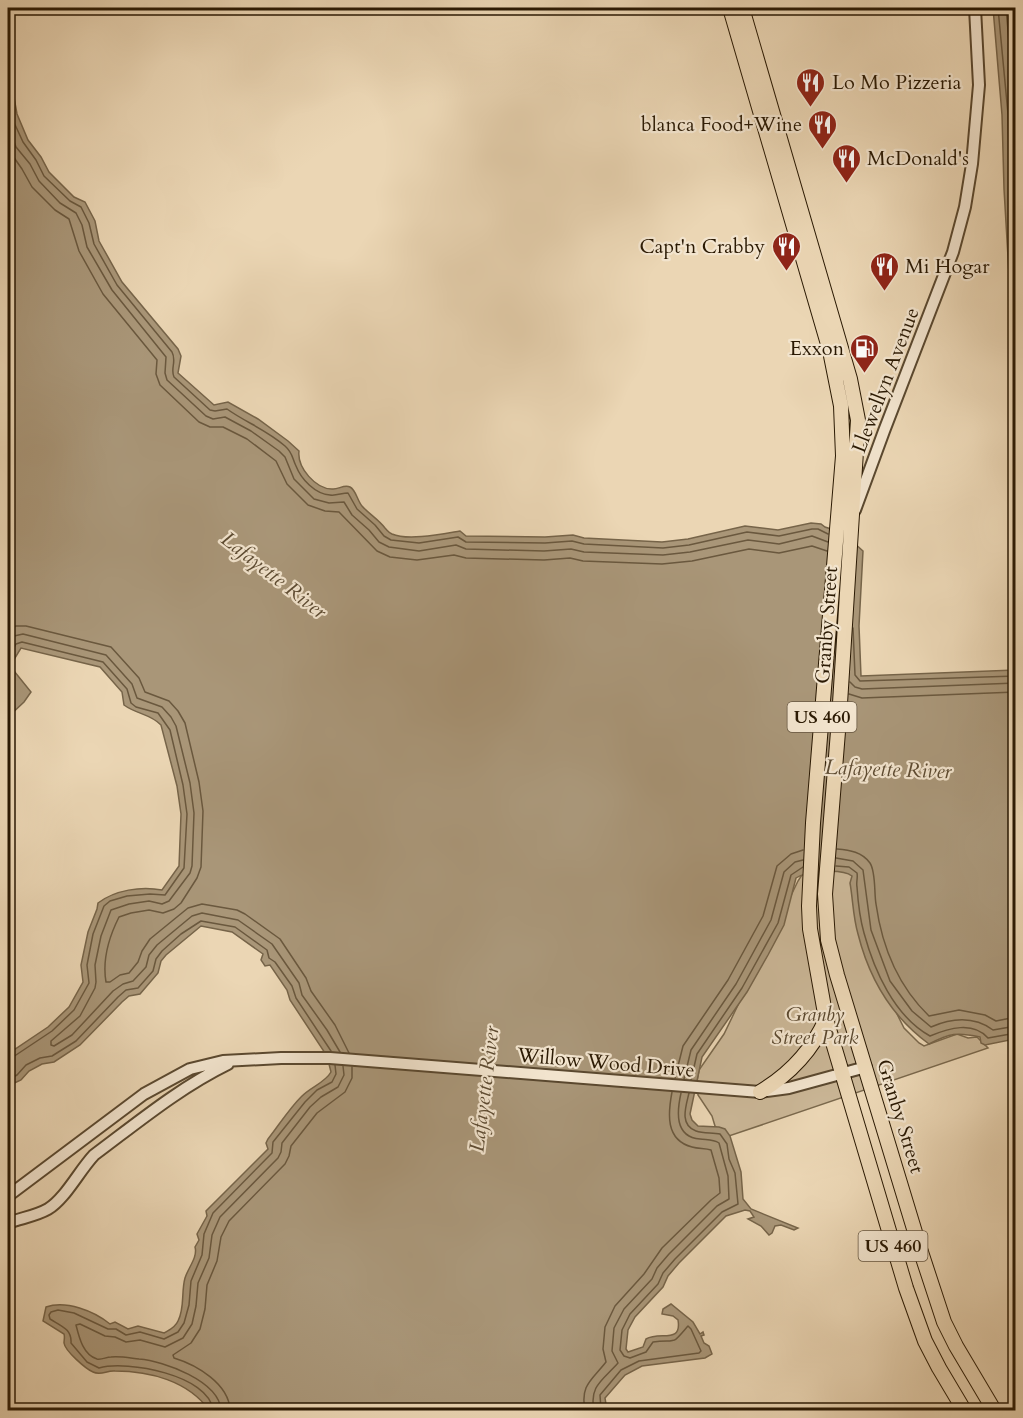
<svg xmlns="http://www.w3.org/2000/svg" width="1023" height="1418" font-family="Cardo,serif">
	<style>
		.green { fill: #cab696; stroke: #7a684c; stroke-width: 1.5 }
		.water { fill: #a99678; stroke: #766449; stroke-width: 1.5 }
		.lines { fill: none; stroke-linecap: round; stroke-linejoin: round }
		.shore { stroke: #6a583e; stroke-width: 1.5 }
		.minor-casing { stroke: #5a482f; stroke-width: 14 }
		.major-casing { stroke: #2a1903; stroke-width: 16 }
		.minor { stroke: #f2e4ce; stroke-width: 10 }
		.major { stroke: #ebd6b4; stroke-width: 14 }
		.labels { text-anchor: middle; stroke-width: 4.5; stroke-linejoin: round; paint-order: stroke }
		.shield { fill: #f2e4ce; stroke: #665640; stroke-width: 1.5 }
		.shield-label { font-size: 18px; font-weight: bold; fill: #2a1903 }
		.poi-label { font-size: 20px; fill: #2a1903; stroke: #f2e4ce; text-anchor: start }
		.street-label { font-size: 20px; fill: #2a1903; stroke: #f2e4ce }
		.park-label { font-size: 20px; font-style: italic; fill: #5a482f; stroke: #f2e4ce }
		.water-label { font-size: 21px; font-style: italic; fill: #5d4b32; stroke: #f2e4ce }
	</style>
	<rect width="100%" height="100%" fill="#ebd6b4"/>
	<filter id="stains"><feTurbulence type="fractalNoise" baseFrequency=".00333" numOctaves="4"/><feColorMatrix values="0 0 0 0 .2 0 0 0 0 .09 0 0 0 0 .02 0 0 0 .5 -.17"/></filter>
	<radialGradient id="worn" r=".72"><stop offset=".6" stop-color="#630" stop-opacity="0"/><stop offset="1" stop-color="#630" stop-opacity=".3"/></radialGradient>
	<!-- green -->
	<path class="green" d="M810 862 857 874 879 978 904 1028 919 1043 924 1046 957 1034 968 1038 977 1037 988 1048 726 1137 715 1126 712 1116 698 1095 697 1081 699 1070 724 1034 798 881Z"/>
	<!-- water -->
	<path class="water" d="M993 8H1015V376L1004 189 1002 115Z
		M8 20 14 23 13 92 17 114 28 140 41 157 49 172 74 197 85 202 95 221 99 241 122 282 178 349 181 356 178 373 214 405 228 402 258 419 288 441 299 451C297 468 316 489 332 489 338 490 344 484 350 487 356 490 357 500 362 506 369 514 378 519 385 528 388 531 388 532 392 534 408 541 442 534 460 531L466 536 545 537 573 535 584 538 662 542 688 539 745 526 778 530 811 523 821 524 825 527 843 533 863 551 859 626 861 676 1015 670V1039L985 1045 981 1043 980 1037C957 1032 950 1033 929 1044 892 1017 869 978 858 934 853 917 853 900 850 883L852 876C842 868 806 871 796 878L784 925 768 955 747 992 702 1057 690 1114 692 1120 698 1126 719 1127 725 1129 730 1136 741 1172 743 1199 751 1209 798 1228 794 1230 781 1225 775 1226 772 1233 769 1235 761 1226 748 1219 754 1217 750 1211 745 1210 726 1216 679 1263 668 1276 663 1287 635 1317 628 1330 626 1349 628 1352 643 1347 646 1339C660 1331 682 1344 678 1320L673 1316 662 1314 663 1309 671 1304 693 1322 700 1334 703 1332 704 1335 701 1336 704 1343 709 1346 712 1354 705 1358 642 1366 625 1375 605 1398 607 1410H209C188 1381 150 1371 115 1371 107 1370 101 1376 93 1372 86 1369 65 1351 64 1343 64 1340 65 1337 64 1334L43 1321 46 1307C66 1300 94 1311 110 1324L115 1322 128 1329 138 1326 164 1333C169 1330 175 1328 178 1321 185 1308 181 1292 185 1278 188 1268 198 1257 195 1247L199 1240 197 1234 207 1216 206 1211 268 1149 266 1143 268 1139C279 1125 289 1109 301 1097 310 1087 325 1083 331 1072L327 1056 290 1000 287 990 270 965 265 966 261 960 263 954 232 932 201 926 166 955 161 961 158 973 140 994 129 996 122 1002 80 1045 54 1062 42 1064 29 1071 21 1080 8 1086V1054L48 1027 69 1007 83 982 81 965 88 932 97 909 98 903C115 890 141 886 162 890L179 866 181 814 177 786 161 725C151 714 136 714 124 705L122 692 100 667 21 648 10 666 31 692 24 702 8 717Z"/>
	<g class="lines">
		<!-- shore -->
		<path class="shore" d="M998 8 1008 114 1010 189 1016 273
			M1006 8 1016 120
			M8 97 11 116 23 142 36 160 44 176 70 201 81 207 89 223 94 244 117 285 172 352C177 361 170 369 174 377L210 410 215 411 227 409C245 422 267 430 285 446 293 453 292 458 296 466 301 479 315 494 330 495 336 496 342 493 348 493L357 509 375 525 384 536 391 540 419 543 458 537 466 542 545 543 572 541 584 544 663 548 689 545 747 532 779 536 812 529H818L828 534
			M8 126 16 147 30 164 39 181 60 203 76 213 82 225 87 247 112 290 166 357 165 373 167 380 206 416 213 419 225 417 251 431 279 451 285 457 294 479 314 499 329 503 344 502 352 515 369 530 379 542 389 547 419 551 456 545 466 549 544 551 571 549 584 552 663 555 690 552 748 540 779 544 812 536 828 542
			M8 149 22 169 32 187 55 210 69 219 79 251 103 294 157 360 156 374 160 385 199 422 210 427H223L247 439 276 461 287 484 308 505 325 511 339 512 377 551 390 557 417 560 454 555 466 558 544 560 570 558 583 561 662 564 692 561 749 549 779 553 812 546 827 551
			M853 628 855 675 860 681 1016 676
			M8 630 16 626H26L111 647 139 678 145 692 169 701 178 711 185 723 199 782 203 811 201 867 197 878 181 903 174 909 163 913 149 910 131 913 119 917C109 937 102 959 106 982H110L120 975 129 973 138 962 142 951 150 939 188 908 202 904 237 910 245 914 280 939 306 978 311 991 335 1025 349 1053
			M8 643 14 636 23 634 106 655 132 684 137 698 162 707 171 717 176 726 190 783 194 813 192 866 190 873 169 901 162 904 149 901 129 904 111 910 101 936 95 965 96 982 95 988 80 1016 51 1041V1045L54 1046 72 1035 113 991 123 984 133 981 146 967 149 955 157 945 192 916 202 913 238 920 272 944 299 983 302 995 327 1030 340 1052
			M8 658 16 644 22 642 103 662 127 689 131 703 136 707 158 713 170 730 183 785 187 814 184 868 165 895 150 894 127 896 110 901 104 906 93 934 87 965 89 983 74 1010 52 1031 13 1057 8 1058
			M850 682 855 687 862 689 1016 683
			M849 694 862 698 1016 692
			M837 849C850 850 862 852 870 863 876 872 874 893 876 904 882 947 898 986 929 1016L959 1010 985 1015 996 1021 1016 1017
			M836 858 853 861 863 870 871 930 890 981 912 1011 931 1027C952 1018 974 1016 993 1030L1016 1026
			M836 866 849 867 857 873C858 878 856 882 857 887 858 902 860 919 864 933 874 970 894 1016 930 1036 949 1028 973 1021 988 1038L1016 1033
			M675 1078 683 1046 728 980 763 916 777 866 791 854 803 850
			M684 1079 691 1050 736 984 771 920 784 872 795 862 803 860
			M8 1080 17 1075 26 1065 40 1058 52 1056 76 1041 118 997 126 990 138 988 153 971 156 959 162 951 181 934 201 921 235 927 267 950 269 958 275 962 292 986 296 998 331 1051
			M691 1080 697 1054 742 988 778 923 791 875 803 867
			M213 1410C209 1375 127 1360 99 1368L87 1362 71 1343C72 1329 61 1326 50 1319L49 1315 51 1312 58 1310 74 1313 108 1329H116L126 1335 140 1332 164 1339 178 1332 184 1323 189 1305 191 1281 202 1255 204 1234 213 1213 272 1153 273 1142 305 1102 317 1090 332 1082 336 1074 335 1065
			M221 1410C219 1381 164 1361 139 1359 130 1358 120 1356 111 1357 106 1357 102 1360 97 1359 83 1355 79 1337 76 1325L80 1324 105 1336 115 1337 126 1342 140 1340 165 1347 183 1338 192 1324 196 1306 198 1283 209 1258 212 1235 220 1217 278 1158 281 1152 282 1143 310 1107 321 1097 338 1087 344 1075 343 1066
			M230 1410C229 1384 197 1365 174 1358L173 1355 191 1343 200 1329 205 1309 207 1285 217 1261 221 1237 229 1221 285 1164 289 1156 291 1146 317 1113 345 1092 352 1078V1067
			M585 1410C580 1385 592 1380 606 1362L603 1349 605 1327 615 1306 644 1274 662 1248 711 1200 720 1193 719 1178 711 1150C705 1148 699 1149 692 1147 665 1140 668 1113 672 1092
			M594 1410C589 1386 603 1380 618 1363L612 1351 614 1328 624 1309 652 1279 657 1268 669 1254 717 1206 729 1199 728 1176 719 1143C713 1139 707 1140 700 1139 674 1137 677 1111 681 1093
			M601 1410 600 1395 621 1370 639 1361 699 1353 701 1351 691 1329 688 1326C671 1346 678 1339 653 1342L646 1352 630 1358 624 1356 620 1350 622 1330 630 1314 658 1284 663 1273 675 1259 722 1212 738 1204 735 1173 729 1159 727 1144 720 1134C713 1132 704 1134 696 1131 679 1125 686 1106 689 1093"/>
		<defs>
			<path id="minor" d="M855 510 884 431 953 252 965 207 972 164 979 85 975 8
				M8 1196 144 1094 190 1069 223 1061 281 1058H330L760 1092 789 1088 866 1067
				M8 1223C21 1218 36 1216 48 1209 65 1199 79 1171 94 1155 137 1123 179 1088 228 1064"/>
			<path id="major" d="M730 8 830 351 841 406 843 456 813 823 809 906 810 929 826 1019 906 1288 925 1341 939 1368 964 1410
				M742 8 850 379 858 420 839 719 825 894 828 940 837 975 921 1252 944 1322 956 1346 994 1410
				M760 1092C790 1074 812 1051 826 1019"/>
		</defs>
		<!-- minor casing -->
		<use href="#minor" class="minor-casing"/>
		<!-- major casing -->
		<use href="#major" class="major-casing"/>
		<!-- minor -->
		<use href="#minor" class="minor"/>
		<!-- major -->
		<use href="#major" class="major"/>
	</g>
	<!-- icons -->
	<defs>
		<symbol id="restaurant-pin" viewBox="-11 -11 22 30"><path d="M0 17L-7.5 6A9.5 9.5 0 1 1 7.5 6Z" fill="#8f2418" stroke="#f2e4ce"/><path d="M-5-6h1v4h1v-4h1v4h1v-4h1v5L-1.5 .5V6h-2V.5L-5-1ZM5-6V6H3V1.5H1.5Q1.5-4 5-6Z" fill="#fff"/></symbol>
		<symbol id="fuel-pin" viewBox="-11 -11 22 30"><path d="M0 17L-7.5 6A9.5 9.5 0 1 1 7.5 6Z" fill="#8f2418" stroke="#f2e4ce"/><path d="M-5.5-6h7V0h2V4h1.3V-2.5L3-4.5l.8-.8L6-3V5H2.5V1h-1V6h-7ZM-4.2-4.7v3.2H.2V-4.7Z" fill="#fff"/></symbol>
	</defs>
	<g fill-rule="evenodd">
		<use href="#restaurant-pin" x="794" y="66" width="33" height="45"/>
		<use href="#restaurant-pin" x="806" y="108" width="33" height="45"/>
		<use href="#restaurant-pin" x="830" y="142" width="33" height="45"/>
		<use href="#restaurant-pin" x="770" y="230" width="33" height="45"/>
		<use href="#restaurant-pin" x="868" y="250" width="33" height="45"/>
		<use href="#fuel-pin" x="848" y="332" width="33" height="45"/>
	</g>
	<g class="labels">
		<!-- shield labels -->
		<g class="shield">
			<rect x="787.5" y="702" width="69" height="30" rx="4.5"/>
			<rect x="858.5" y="1231" width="69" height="30" rx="4.5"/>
		</g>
		<g class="shield-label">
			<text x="822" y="723">US 460</text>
			<text x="893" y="1252">US 460</text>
		</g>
		<!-- poi labels -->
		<g class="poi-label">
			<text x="832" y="89">Lo Mo Pizzeria</text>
			<text x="802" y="131" text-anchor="end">blanca Food+Wine</text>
			<text x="867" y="165">McDonald's</text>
			<text x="765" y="253" text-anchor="end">Capt'n Crabby</text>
			<text x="905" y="273">Mi Hogar</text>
			<text x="844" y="355" text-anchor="end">Exxon</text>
		</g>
		<!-- street labels -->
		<g class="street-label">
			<text transform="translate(885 380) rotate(-69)" y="7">Llewellyn Avenue</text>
			<text transform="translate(826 625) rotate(-86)" y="7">Granby Street</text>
			<text transform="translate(606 1062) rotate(5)" y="7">Willow Wood Drive</text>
			<text transform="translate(901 1116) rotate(73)" y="7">Granby Street</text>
		</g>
		<!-- park labels -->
		<g class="park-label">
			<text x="815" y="1021">Granby<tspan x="815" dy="23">Street Park</tspan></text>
		</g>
		<!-- water labels -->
		<g class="water-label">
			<text transform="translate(274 575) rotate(38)" y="7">Lafayette River</text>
			<text transform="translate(888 769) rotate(2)" y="7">Lafayette River</text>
			<text transform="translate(484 1089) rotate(-83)" y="7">Lafayette River</text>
		</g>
	</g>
	<!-- margin -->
	<rect width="1023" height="1418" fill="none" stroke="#ebd6b4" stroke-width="30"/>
	<rect x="9" y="9" width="1005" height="1400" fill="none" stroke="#2a1903" stroke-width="3"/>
	<rect x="15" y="15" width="993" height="1388" fill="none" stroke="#2a1903" stroke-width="1.5"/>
	<rect width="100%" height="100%" filter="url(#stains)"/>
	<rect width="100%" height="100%" fill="url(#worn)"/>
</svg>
